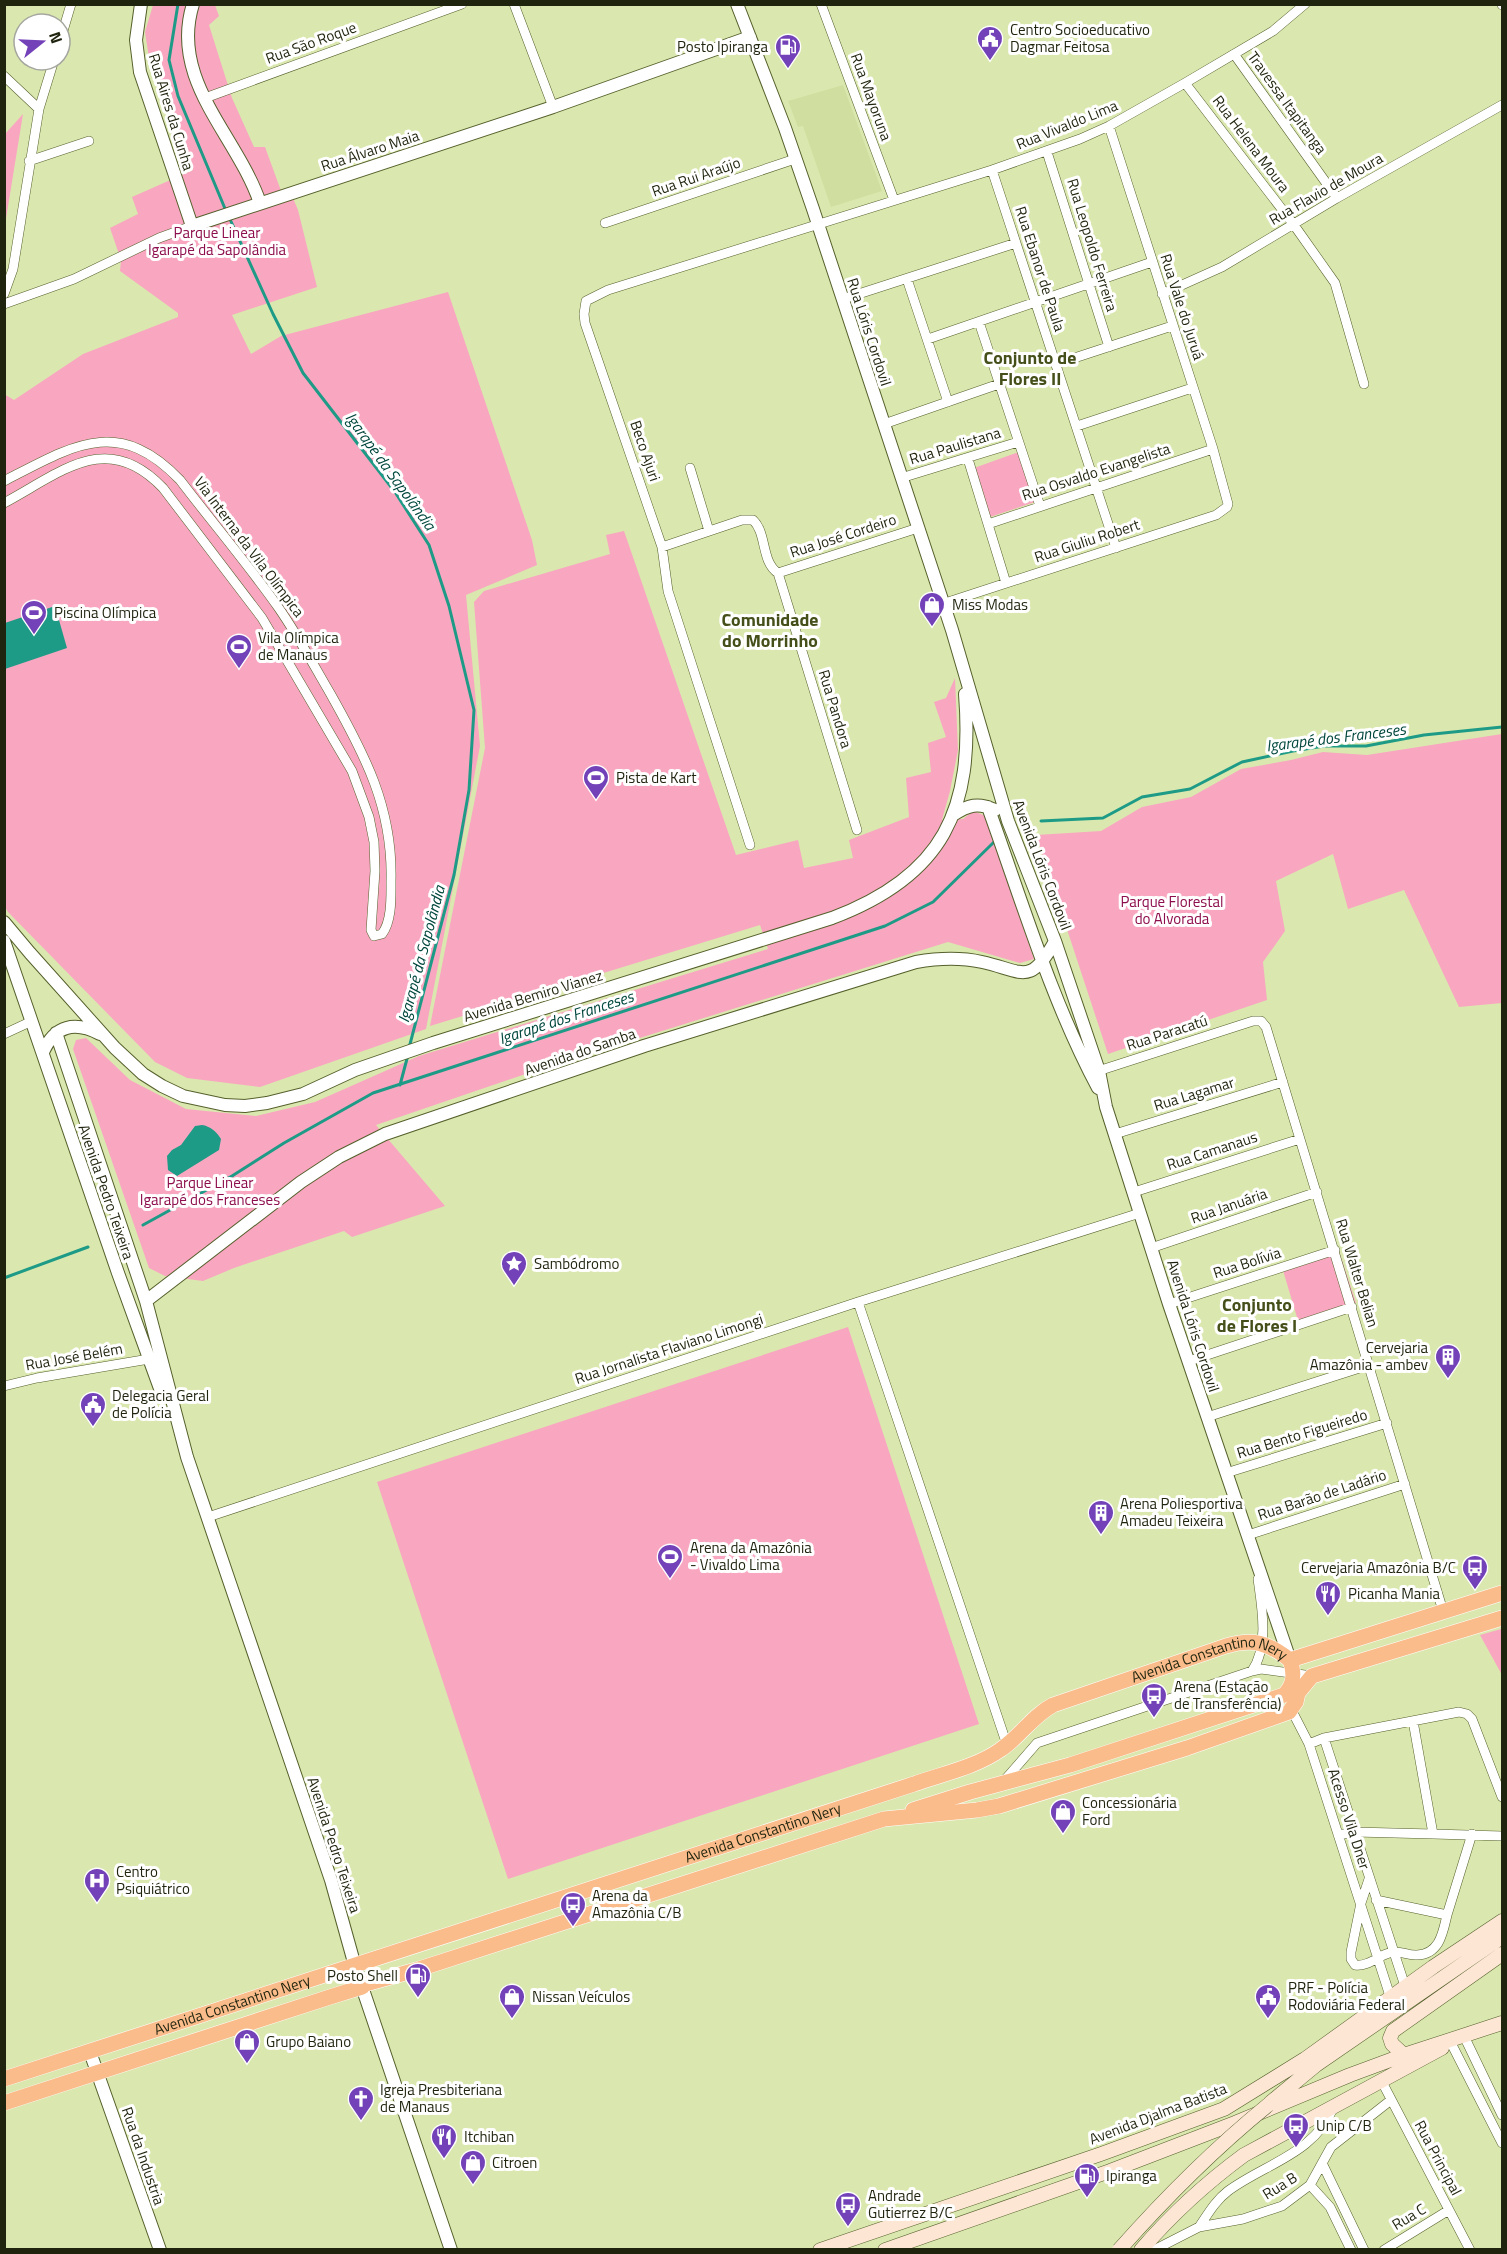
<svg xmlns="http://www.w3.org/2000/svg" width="1507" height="2254" font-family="'Titillium Web',sans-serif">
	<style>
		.built { fill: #d0df9f }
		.green { fill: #f9a6c0 }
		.water { fill: #1e9b87 }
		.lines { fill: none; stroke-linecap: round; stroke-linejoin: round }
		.stream { stroke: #1e9b87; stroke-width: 3 }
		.minor-casing { stroke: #55602c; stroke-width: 10 }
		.tertiary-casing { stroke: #55602c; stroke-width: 14 }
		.secondary-casing { stroke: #55602c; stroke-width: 15 }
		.trunk-casing { stroke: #fff; stroke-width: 16 }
		.minor { stroke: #fff; stroke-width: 9 }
		.tertiary { stroke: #fff; stroke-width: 12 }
		.secondary { stroke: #fde6d4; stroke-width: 14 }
		.trunk { stroke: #fabc8b; stroke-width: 15 }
		.secondary-bridge-casing { stroke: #55602c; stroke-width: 15; stroke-linecap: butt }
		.secondary-bridge { stroke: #fde6d4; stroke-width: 14 }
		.labels { text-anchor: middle; stroke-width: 6; stroke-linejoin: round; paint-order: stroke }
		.poi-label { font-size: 15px; fill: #1f240e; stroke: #fff; text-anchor: start }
		.street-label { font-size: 15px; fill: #1f240e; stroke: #fff }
		.park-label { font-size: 15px; fill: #8d0e4c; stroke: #fff }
		.water-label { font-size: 16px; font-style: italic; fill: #00473d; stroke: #fff }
		.quarter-label { font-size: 18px; font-weight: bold; fill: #444f1a; stroke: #fff }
	</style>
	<rect width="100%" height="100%" fill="#dae8af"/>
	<!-- built -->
	<path class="built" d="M843 85 882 191 831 207 803 126 798 127 788 101Z"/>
	<!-- green -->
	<path class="green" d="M153 5H215L219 16 209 25 232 98 254 147H265L284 199 292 196 298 210 317 287 232 315 251 354 281 336 448 292 532 540 537 565 466 595 480 746 426 1029 260 1087 187 1078 155 1062 8 912 4 905V394L14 400 83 354 178 317V313L120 271 121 260 110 228 138 214 132 197 193 170 151 71 145 32Z
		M23 114 5 225V134Z
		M1019 452 1035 502 990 517 974 468Z
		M624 531 736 855 798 840 804 868 853 858 849 840 909 817 906 778 931 772 928 743 946 737 934 702 946 698 955 678 958 750 950 791 942 820 963 819 973 811 986 816 1034 959 1020 963 948 942 540 1069 376 1125 445 1206 352 1237 344 1231 234 1268 203 1281 165 1276 149 1268 73 1049 76 1040 86 1038 130 1080 186 1109 256 1116 315 1102 419 1056 768 949 760 925 430 1026 485 748 474 602 484 591 610 554 606 535Z
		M1502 734V1003L1459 1007 1404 890 1348 909 1333 854 1276 881 1285 931 1263 962 1267 1000 1108 1054 1036 835 1101 831 1142 807 1191 797 1241 769 1291 760 1323 752 1367 755Z
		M1338 1248 1356 1303 1299 1324 1282 1267Z
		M848 1327 979 1724 508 1879 377 1482Z
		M1501 1629 1502 1632V1675L1480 1635Z"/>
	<!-- water -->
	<path class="water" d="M55 606 67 648 5 669V623Z
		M202 1125C210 1126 217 1132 221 1139L219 1150 177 1176 168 1170 167 1156 172 1150 181 1145 195 1126Z"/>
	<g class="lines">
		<!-- stream -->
		<path class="stream" d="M178 4 169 60 178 96 226 211
			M229 217 273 314 303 373 395 492 429 545 449 606 474 710 469 790 454 875 409 1048
			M1041 821 1103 818 1142 797 1190 789 1242 762 1293 751 1324 746H1366L1424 735 1502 727
			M400 1085 408 1055
			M143 1225 232 1176 284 1143 373 1093 885 926 933 902 994 842
			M4 1278 88 1247"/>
		<defs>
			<path id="minor" d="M514 4 553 107
				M821 4 894 200
				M1502 4V5
				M60 41 71 4
				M1234 54 1337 198
				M4 76 39 109
				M1185 83 1294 225 1335 283 1364 384
				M205 98 462 4
				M1047 152 1109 347
				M29 161 89 141
				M992 170 1116 548
				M605 223 795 159
				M907 279 948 402
				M4 294 13 269 39 109 54 60
				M1162 294 1222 267 1337 198 1502 105
				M843 299 1016 243
				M4 304 74 279 159 238 192 226
				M979 322 1040 506
				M928 339 1152 262
				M1056 364 1172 326
				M884 424 999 384
				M1077 426 1192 388
				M968 459 1006 583
				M690 468 709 531
				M901 478 1018 442
				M4 481C72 446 118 415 180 480 212 522 247 563 278 607 297 634 313 664 330 693 365 755 393 808 391 881 391 897 392 921 382 934L374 936 371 930 375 871 374 842 369 817 352 771 262 618 163 488C107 429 62 472 4 503
				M988 524 1213 449
				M662 547 742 520H753C767 533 761 562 778 573L857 830
				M778 573 918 528
				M942 604 1216 515 1227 507 1228 504 1213 449 1109 126
				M750 845 668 591 662 547 585 323 584 314 586 301 608 290 992 170 1080 139 1109 126 1185 83 1273 31 1305 4
				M4 1034 32 1021
				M1095 1072 1253 1021H1261L1266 1027 1443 1611
				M1115 1134 1283 1082
				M1134 1192 1300 1139
				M1151 1248 1317 1192
				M858 1302 1007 1745
				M1169 1304 1335 1250
				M1189 1361 1352 1307
				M4 1386 37 1378 149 1359
				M1207 1417 1369 1365
				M1226 1473 1387 1423
				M208 1517 858 1302 1140 1213
				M1248 1535 1405 1484
				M1252 1671C1269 1646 1262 1608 1258 1579
				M1291 1709 1309 1744 1390 1996
				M1413 1721 1433 1834 1502 1836
				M1324 1738 1405 1986
				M1309 1744 1324 1738 1459 1712 1467 1714 1472 1719 1502 1797
				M1003 1782 1037 1743 1252 1671 1261 1669 1312 1676
				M1338 1835 1355 1832 1433 1834
				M1369 1879 1361 1903 1351 1952V1959L1355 1965C1370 1967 1380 1953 1394 1952 1401 1951 1409 1956 1417 1955 1440 1954 1443 1932 1447 1915
				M1376 1900 1447 1915 1472 1834
				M1464 2036 1502 2115
				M1450 2041 1502 2143
				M1381 2080 1470 2250
				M1322 2163 1364 2250
				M1310 2185 1330 2207 1351 2250
				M1199 2227C1208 2214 1215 2201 1228 2191 1266 2163 1315 2154 1334 2106
				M1154 2250 1199 2227 1243 2219 1282 2206 1310 2185 1331 2147 1391 2100
				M1384 2250 1449 2210"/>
			<path id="tertiary" d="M141 4 136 40 140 72 192 226 553 107 750 37
				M193 4C169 81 237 135 260 203
				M737 4 785 128 813 209 952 630 1008 821 1055 941 1099 1071 1106 1107 1169 1304 1290 1660
				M988 807C1022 901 1051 1000 1098 1088
				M953 815C968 805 978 802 995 810
				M4 922 30 953 115 1048 143 1074 162 1086 183 1096 225 1105 245 1106 267 1103 303 1094 355 1070 433 1043 832 918C944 876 974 809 965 694
				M4 941 118 1273 162 1394
				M56 1033 146 1301 187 1457 331 1880 355 1966 451 2250
				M43 1052C55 1025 75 1021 100 1034
				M146 1301 301 1182 339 1157 385 1134 644 1046 916 962C939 958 959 957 982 962 1023 971 1030 987 1055 941
				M90 2052 160 2250"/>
			<path id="secondary" d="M1404 2055 1392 2044 1390 2038 1393 2031 1502 1954
				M1270 2103 1316 2065 1502 1937
				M820 2250 1101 2154 1224 2109 1305 2059 1433 1967 1502 1921
				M885 2250 1110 2171 1235 2123 1350 2075 1404 2055 1502 2023
				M1141 2250C1172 2214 1206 2183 1244 2155L1442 2048"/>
			<g id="trunk">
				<path d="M1290 1660 1502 1593"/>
				<path d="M913 1810 970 1792 1070 1765 1284 1695C1294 1685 1295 1674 1290 1660"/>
				<path id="s1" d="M4 2079 914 1784C942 1774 976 1767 1000 1750 1020 1737 1032 1716 1053 1705L1226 1646C1254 1638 1268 1643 1290 1660"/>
				<path d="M4 2103 333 1996 362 1987V1985L416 1970 884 1819 977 1810 999 1806 1187 1748 1289 1712 1296 1702 1298 1693 1312 1676 1502 1618"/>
			</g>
		</defs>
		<!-- minor casing -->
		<use href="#minor" class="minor-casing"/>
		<!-- tertiary casing -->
		<use href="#tertiary" class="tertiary-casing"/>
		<!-- secondary casing -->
		<use href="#secondary" class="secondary-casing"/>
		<!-- trunk casing -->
		<use href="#trunk" class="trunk-casing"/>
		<!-- minor -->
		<use href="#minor" class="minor"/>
		<!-- tertiary -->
		<use href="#tertiary" class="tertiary"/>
		<!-- secondary -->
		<use href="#secondary" class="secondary"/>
		<!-- trunk -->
		<use href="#trunk" class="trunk"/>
		<defs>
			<path id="secondary-bridge" d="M1119 2250C1165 2198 1214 2149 1268 2105"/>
		</defs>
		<!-- secondary-bridge casing -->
		<use href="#secondary-bridge" class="secondary-bridge-casing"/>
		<!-- secondary-bridge -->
		<use href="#secondary-bridge" class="secondary-bridge"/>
	</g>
	<!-- icons -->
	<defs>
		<symbol id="civic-pin" viewBox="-11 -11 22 30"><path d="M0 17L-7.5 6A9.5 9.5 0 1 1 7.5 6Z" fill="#7341b8" stroke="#fff"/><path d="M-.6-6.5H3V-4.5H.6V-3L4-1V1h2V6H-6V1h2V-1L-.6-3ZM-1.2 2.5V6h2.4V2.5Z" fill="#fff"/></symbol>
		<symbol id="fuel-pin" viewBox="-11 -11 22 30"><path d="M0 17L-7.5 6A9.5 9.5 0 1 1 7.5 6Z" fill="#7341b8" stroke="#fff"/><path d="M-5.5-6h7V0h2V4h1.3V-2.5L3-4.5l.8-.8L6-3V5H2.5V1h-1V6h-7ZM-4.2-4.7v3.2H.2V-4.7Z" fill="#fff"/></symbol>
		<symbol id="shop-pin" viewBox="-11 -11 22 30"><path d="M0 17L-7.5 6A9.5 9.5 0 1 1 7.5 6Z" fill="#7341b8" stroke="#fff"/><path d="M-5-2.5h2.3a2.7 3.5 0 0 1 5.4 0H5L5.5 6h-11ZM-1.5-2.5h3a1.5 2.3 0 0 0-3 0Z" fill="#fff"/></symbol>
		<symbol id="stadium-pin" viewBox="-11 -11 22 30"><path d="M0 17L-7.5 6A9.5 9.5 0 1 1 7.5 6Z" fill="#7341b8" stroke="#fff"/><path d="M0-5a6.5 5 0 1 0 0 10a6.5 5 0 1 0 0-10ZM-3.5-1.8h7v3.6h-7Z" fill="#fff"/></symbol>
		<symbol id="sight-pin" viewBox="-11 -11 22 30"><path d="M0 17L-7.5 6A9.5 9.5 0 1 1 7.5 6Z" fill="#7341b8" stroke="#fff"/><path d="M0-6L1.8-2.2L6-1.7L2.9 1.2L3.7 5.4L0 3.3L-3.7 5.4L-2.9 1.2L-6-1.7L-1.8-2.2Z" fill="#fff"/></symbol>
		<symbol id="building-pin" viewBox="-11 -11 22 30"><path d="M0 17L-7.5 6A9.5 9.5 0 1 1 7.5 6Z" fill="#7341b8" stroke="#fff"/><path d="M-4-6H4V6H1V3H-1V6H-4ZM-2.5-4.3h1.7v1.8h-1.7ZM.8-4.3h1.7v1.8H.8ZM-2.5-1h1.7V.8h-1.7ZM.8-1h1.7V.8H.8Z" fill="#fff"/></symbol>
		<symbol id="bus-pin" viewBox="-11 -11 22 30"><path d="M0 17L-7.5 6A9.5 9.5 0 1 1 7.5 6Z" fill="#7341b8" stroke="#fff"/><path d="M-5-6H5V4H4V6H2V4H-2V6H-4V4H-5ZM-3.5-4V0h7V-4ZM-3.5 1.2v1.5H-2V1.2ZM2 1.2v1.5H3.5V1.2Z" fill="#fff"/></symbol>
		<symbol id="restaurant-pin" viewBox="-11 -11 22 30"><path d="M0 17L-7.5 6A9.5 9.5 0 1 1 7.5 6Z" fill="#7341b8" stroke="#fff"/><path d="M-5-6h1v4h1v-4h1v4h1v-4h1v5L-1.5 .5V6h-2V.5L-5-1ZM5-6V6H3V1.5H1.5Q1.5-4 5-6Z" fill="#fff"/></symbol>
		<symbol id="hospital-pin" viewBox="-11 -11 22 30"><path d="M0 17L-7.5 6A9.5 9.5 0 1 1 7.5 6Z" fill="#7341b8" stroke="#fff"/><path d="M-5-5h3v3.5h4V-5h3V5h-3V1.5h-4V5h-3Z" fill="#fff"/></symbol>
		<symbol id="church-pin" viewBox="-11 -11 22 30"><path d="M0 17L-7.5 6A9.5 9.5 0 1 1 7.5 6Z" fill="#7341b8" stroke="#fff"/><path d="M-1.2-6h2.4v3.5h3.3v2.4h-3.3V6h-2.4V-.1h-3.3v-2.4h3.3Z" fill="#fff"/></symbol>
	</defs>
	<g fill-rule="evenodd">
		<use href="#civic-pin" x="975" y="24" width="30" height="40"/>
		<use href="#fuel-pin" x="773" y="32" width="30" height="40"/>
		<use href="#shop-pin" x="917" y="590" width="30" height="40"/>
		<use href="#stadium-pin" x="19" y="598" width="30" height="40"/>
		<use href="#stadium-pin" x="224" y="632" width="30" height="40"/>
		<use href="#stadium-pin" x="581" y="763" width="30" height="40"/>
		<use href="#sight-pin" x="499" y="1249" width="30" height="40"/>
		<use href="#building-pin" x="1433" y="1342" width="30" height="40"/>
		<use href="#civic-pin" x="78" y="1390" width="30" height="40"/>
		<use href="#building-pin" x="1086" y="1498" width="30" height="40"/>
		<use href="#stadium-pin" x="655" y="1542" width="30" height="40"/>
		<use href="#bus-pin" x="1460" y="1553" width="30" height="40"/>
		<use href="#restaurant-pin" x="1313" y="1579" width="30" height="40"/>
		<use href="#bus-pin" x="1139" y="1681" width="30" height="40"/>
		<use href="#shop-pin" x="1048" y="1797" width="30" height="40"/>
		<use href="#hospital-pin" x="82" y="1866" width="30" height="40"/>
		<use href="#bus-pin" x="558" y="1890" width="30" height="40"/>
		<use href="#fuel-pin" x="403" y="1961" width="30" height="40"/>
		<use href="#shop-pin" x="497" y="1982" width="30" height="40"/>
		<use href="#civic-pin" x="1253" y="1982" width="30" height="40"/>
		<use href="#shop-pin" x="232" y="2027" width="30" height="40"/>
		<use href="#church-pin" x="346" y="2084" width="30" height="40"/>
		<use href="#bus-pin" x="1281" y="2111" width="30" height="40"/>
		<use href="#restaurant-pin" x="429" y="2122" width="30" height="40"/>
		<use href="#shop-pin" x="458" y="2148" width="30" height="40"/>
		<use href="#fuel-pin" x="1072" y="2161" width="30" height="40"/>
		<use href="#bus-pin" x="833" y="2190" width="30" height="40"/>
	</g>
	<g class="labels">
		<!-- poi labels -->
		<g class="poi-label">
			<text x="1010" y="35">Centro Socioeducativo<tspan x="1010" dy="17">Dagmar Feitosa</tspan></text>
			<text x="768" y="52" text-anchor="end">Posto Ipiranga</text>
			<text x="952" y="610">Miss Modas</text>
			<text x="54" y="618">Piscina Olímpica</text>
			<text x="258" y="643">Vila Olímpica<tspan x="258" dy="17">de Manaus</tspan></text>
			<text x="616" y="783">Pista de Kart</text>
			<text x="534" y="1269">Sambódromo</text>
			<text x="1428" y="1353" text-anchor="end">Cervejaria<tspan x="1428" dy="17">Amazônia - ambev</tspan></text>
			<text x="112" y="1401">Delegacia Geral<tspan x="112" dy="17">de Polícia</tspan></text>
			<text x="1120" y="1509">Arena Poliesportiva<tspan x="1120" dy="17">Amadeu Teixeira</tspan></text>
			<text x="690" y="1553">Arena da Amazônia<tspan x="690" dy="17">- Vivaldo Lima</tspan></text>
			<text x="1456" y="1573" text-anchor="end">Cervejaria Amazônia B/C</text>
			<text x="1348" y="1599">Picanha Mania</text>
			<text x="1174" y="1692">Arena (Estação<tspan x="1174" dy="17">de Transferência)</tspan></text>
			<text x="1082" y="1808">Concessionária<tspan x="1082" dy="17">Ford</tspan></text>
			<text x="116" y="1877">Centro<tspan x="116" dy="17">Psiquiátrico</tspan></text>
			<text x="592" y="1901">Arena da<tspan x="592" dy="17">Amazônia C/B</tspan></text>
			<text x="398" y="1981" text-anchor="end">Posto Shell</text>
			<text x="1288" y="1993">PRF - Polícia<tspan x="1288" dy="17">Rodoviária Federal</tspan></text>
			<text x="532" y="2002">Nissan Veículos</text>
			<text x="266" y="2047">Grupo Baiano</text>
			<text x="380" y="2095">Igreja Presbiteriana<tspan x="380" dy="17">de Manaus</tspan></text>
			<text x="1316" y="2131">Unip C/B</text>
			<text x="464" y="2142">Itchiban</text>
			<text x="492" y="2168">Citroen</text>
			<text x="1106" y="2181">Ipiranga</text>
			<text x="868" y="2201">Andrade<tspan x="868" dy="17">Gutierrez B/C</tspan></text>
		</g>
		<!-- street labels -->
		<g class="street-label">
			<text transform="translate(311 43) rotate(-20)" y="5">Rua São Roque</text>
			<text transform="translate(871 97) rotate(70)" y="5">Rua Mayoruna</text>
			<text transform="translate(1287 103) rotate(54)" y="5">Travessa Itapitanga</text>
			<text transform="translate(171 112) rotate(73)" y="5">Rua Aires da Cunha</text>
			<text transform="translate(1067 125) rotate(-22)" y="5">Rua Vivaldo Lima</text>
			<text transform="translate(1251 144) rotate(53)" y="5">Rua Helena Moura</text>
			<text transform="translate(370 151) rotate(-18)" y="5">Rua Álvaro Maia</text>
			<text transform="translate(696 177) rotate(-19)" y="5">Rua Rui Araújo</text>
			<text transform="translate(1326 189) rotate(-30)" y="5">Rua Flavio de Moura</text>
			<text transform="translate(1092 245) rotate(73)" y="5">Rua Leopoldo Ferreira</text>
			<text transform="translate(1040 269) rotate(72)" y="5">Rua Ebanor de Paula</text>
			<text transform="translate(1182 307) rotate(72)" y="5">Rua Vale do Juruá</text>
			<text transform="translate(869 332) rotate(72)" y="5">Rua Lóris Cordovil</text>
			<text transform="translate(955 446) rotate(-17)" y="5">Rua Paulistana</text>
			<text transform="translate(645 451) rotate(71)" y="5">Beco Ajuri</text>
			<text transform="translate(1096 472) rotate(-18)" y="5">Rua Osvaldo Evangelista</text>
			<text transform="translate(843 536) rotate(-18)" y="5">Rua José Cordeiro</text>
			<text transform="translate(1087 541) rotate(-18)" y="5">Rua Giuliu Robert</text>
			<text transform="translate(249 547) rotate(53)" y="5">Via Interna da Vila Olímpica</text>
			<text transform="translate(835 709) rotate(73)" y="5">Rua Pandora</text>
			<text transform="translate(1042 865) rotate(69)" y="5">Avenida Lóris Cordovil</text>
			<text transform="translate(533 996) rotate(-17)" y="5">Avenida Bemiro Vianez</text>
			<text transform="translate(1167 1033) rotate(-18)" y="5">Rua Paracatú</text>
			<text transform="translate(580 1052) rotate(-19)" y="5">Avenida do Samba</text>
			<text transform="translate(1194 1094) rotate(-17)" y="5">Rua Lagamar</text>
			<text transform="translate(1212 1151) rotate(-18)" y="5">Rua Camanaus</text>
			<text transform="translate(106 1192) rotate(71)" y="5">Avenida Pedro Teixeira</text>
			<text transform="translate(1229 1206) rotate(-19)" y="5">Rua Januária</text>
			<text transform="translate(1247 1263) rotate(-18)" y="5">Rua Bolívia</text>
			<text transform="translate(1357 1273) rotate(73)" y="5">Rua Walter Belian</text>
			<text transform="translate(1193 1326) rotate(72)" y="5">Avenida Lóris Cordovil</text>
			<text transform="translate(669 1349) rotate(-18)" y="5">Rua Jornalista Flaviano Limongi</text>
			<text transform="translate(74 1357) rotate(-10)" y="5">Rua José Belém</text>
			<text transform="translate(1302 1434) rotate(-17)" y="5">Rua Bento Figueiredo</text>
			<text transform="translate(1322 1495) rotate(-18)" y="5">Rua Barão de Ladário</text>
			<text dy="5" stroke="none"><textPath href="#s1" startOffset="1284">Avenida Constantino Nery</textPath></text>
			<text transform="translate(1349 1819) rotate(72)" y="5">Acesso Vila Dner</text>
			<text dy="5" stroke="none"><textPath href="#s1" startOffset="798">Avenida Constantino Nery</textPath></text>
			<text transform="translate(334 1845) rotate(72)" y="5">Avenida Pedro Teixeira</text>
			<text dy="5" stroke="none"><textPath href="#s1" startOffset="240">Avenida Constantino Nery</textPath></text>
			<text transform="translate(1158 2114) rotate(-21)" y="5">Avenida Djalma Batista</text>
			<text transform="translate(143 2156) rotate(71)" y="5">Rua da Industria</text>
			<text transform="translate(1438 2158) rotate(62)" y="5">Rua Principal</text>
			<text transform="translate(1280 2186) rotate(-32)" y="5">Rua B</text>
			<text transform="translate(1409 2217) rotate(-31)" y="5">Rua C</text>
		</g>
		<!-- park labels -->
		<g class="park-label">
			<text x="217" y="238">Parque Linear<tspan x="217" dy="17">Igarapé da Sapolândia</tspan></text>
			<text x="1172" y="907">Parque Florestal<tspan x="1172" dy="17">do Alvorada</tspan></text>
			<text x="210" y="1188">Parque Linear<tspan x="210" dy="17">Igarapé dos Franceses</tspan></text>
		</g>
		<!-- water labels -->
		<g class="water-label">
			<text transform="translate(391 471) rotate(54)" y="6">Igarapé da Sapolândia</text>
			<text transform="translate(1336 737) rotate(-7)" y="6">Igarapé dos Franceses</text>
			<text transform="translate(421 954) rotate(-75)" y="6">Igarapé da Sapolândia</text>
			<text transform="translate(566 1017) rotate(-18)" y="6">Igarapé dos Franceses</text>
		</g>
		<!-- quarter labels -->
		<g class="quarter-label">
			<text x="1030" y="364">Conjunto de<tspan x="1030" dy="21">Flores II</tspan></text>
			<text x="770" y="626">Comunidade<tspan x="770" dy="21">do Morrinho</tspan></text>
			<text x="1257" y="1311">Conjunto<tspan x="1257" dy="21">de Flores I</tspan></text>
		</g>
	</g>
	<!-- border -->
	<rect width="1507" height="2254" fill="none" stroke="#1f240e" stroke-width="12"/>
	<!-- north arrow -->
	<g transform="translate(42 42) rotate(72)"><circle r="28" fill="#ffffff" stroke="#a5a79f" stroke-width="1.5"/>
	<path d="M0-4.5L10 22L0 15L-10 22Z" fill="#7341b8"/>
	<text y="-9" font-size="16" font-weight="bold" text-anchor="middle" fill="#1f240e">N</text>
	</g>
</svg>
